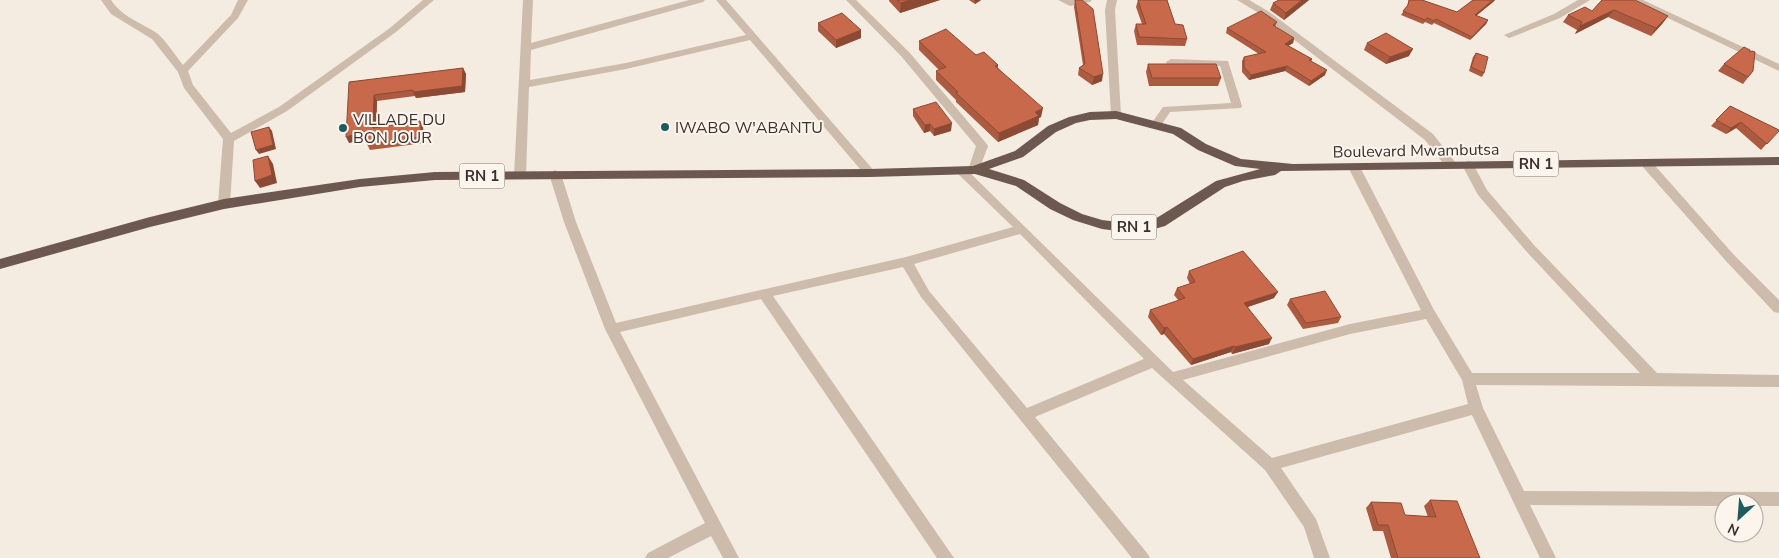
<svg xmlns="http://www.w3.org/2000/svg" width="1779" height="558" font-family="'Nunito Sans',sans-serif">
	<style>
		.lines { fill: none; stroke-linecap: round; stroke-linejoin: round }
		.minor { fill: #cdbbac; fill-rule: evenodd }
		.trunk { fill: #6c584f; fill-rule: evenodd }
		.wall { fill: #ac5a40 }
		.shaded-wall { fill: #8c4a34 }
		.building { fill: #c8694b; stroke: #8c4a34 }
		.poi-dot { fill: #1f5a5e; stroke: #fbf5ee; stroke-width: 2 }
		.labels { text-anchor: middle; stroke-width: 4; stroke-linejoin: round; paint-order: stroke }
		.shield { fill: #fbf5ee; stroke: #756b66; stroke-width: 1 }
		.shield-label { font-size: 15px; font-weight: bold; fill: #3b302b }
		.poi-label { font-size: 16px; fill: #3b302b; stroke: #fbf5ee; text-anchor: start }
		.street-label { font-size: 16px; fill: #3b302b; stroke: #fbf5ee }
	</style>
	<rect width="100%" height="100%" fill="#f4ebe1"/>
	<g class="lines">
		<!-- minor -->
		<path class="minor" d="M101 0H111C123 18 141 22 158 34 167 42 175 55 183 65L231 15 238 0H248L238 18 188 71 193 85 231 133 279 107 390 28 423 0H434L396 32 287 111 234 141 230 204 224 208 218 204 223 139 184 88 178 72 152 39 111 14Z
			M523 0H533L531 43 689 0H705L703 2 531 50 530 80 626 63 746 35 716 0H726L876 173 874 176H866L750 40 626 69 529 87 526 176 524 179H516L514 176Z
			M846 0H856L909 52 986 143 988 146 978 173 974 174 968 170 976 146 901 56Z
			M1058 0H1092L1090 2 1070 6Z
			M1107 0H1117L1115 10 1121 115 1116 119 1111 115 1105 10Z
			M1237 0H1249L1268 11 1433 134 1455 162 1457 165 1455 168H1447L1425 140 1262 15Z
			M1578 0H1590L1560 18 1512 37 1509 38 1504 35 1554 14Z
			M1630 0H1643L1779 64V71Z
			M1171 59 1228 61 1242 106 1241 108 1170 112 1160 127H1152L1151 124 1163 107 1231 103 1220 66 1167 64 1166 62Z
			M1646 159 1650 160 1734 255 1779 300V313L1774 312 1726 261 1642 166 1640 163 1642 160Z
			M1468 161 1472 162 1487 190 1534 245 1657 373 1779 375V387L1476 385 1483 408 1524 491 1779 492V506H1754V503H1724V506L1530 505 1556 558H1540L1472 415 1281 468 1316 519 1330 558H1314L1304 527 1265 470 1152 368 1035 417 1147 553 1150 558H1132L921 297 903 267 773 296 954 558H937L761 299 620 332 739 558H723L711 536 668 558H645L648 553 705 523 605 329 564 222 549 174 555 170 561 174 576 222 616 323 906 257 1013 227 955 171 961 167 965 168 1173 372 1350 324 1421 310 1348 167 1354 163 1360 167 1434 310 1472 373H1640L1526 251 1478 195 1462 165ZM1020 234 1144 359 1027 408 929 291 914 264ZM1426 319 1462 380 1468 404 1272 458 1183 380 1350 334Z"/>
		<!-- trunk -->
		<path class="trunk" d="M1116 111 1181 128 1206 144 1241 159 1293 164 1779 157V165L1281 171 1275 175 1243 181 1225 187 1165 226 1151 230 1126 232 1102 229 1073 220 1050 209 1016 186 975 174 870 177 435 180 360 187 224 209 150 227 0 269V259L150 217 224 199 360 179 435 172 870 169 973 166 1015 151 1048 126 1069 117 1090 112ZM1116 119 1173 134 1198 150 1235 166 1260 169 1216 181 1155 219 1126 223 1102 220 1082 214 1060 203 1024 180 989 169 1023 157 1056 132 1076 123 1090 120Z"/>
	</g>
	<!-- wall -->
	<path class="wall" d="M889 0H940L900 13 889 1Z
		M969 0H981L975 4Z
		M1075 0 1102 81 1092 85 1078 75 1079 68 1083 65 1074 7Z
		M1138 0H1167L1175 24 1187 39 1185 46 1137 45 1134 31 1136 24H1142L1136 7Z
		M1279 0H1309L1284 20 1270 10 1273 3Z
		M1409 0H1422L1457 12 1473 0H1495L1493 2 1476 16 1488 20 1486 24 1470 40 1434 23 1432 25 1425 22 1423 24 1401 15 1407 6Z
		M1602 0 1668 16 1662 24 1651 36 1608 17 1575 34 1577 30 1563 22 1568 15 1592 11Z
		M1277 22 1275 27 1294 38 1293 43 1288 46 1312 59 1311 62 1325 75 1309 86 1285 71 1249 80 1242 72V61L1244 57 1259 54 1226 33 1227 28Z
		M818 23 861 30V38L836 48 818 31Z
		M919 41 976 55 998 65V68L1041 117 1039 118 1038 125 998 142 956 102V100L936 80V71L939 70 919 50Z
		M1367 43 1409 56 1386 64 1364 50Z
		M1476 53 1484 73 1482 77 1469 71 1473 57Z
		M1148 64 1221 78 1218 86H1149L1146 72Z
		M1724 64 1753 71 1743 84 1718 71Z
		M463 68 466 74 465 92 416 98 415 96 377 101 376 127H423L424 143 370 150 367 144V138L349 143V82Z
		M1730 106 1779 130 1761 150 1736 128 1726 134 1711 126Z
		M913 109 951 131 934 136 930 131 924 133 913 116Z
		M1189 271 1274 298 1248 307 1269 344 1232 354 1231 352 1191 365 1164 334 1161 335 1148 317 1150 310 1179 301 1174 295 1177 288 1190 284 1187 278Z
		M1290 299 1341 317 1338 323 1303 329 1287 305Z
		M1430 500 1480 558H1391L1383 531H1373L1366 508 1371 502 1405 515 1428 517 1424 506Z"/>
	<!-- shaded-wall -->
	<path class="shaded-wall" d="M910 0H940L900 13 901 3Z
		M975 0H981L975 4Z
		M1302 0H1309L1284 20 1286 13Z
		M1493 0H1495L1493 2 1472 19 1475 15Z
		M1614 10 1608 17 1575 34 1580 26Z
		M1668 16 1662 24 1651 36 1656 28Z
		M1488 20 1486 24 1470 40 1472 37Z
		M861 30V38L836 48V40Z
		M1294 38 1293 43 1283 49 1285 44Z
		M1413 49 1409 56 1386 64 1390 57Z
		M1287 66 1285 71 1249 80 1251 75Z
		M463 68 466 74 465 92 416 98 413 92Z
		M1327 70 1325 75 1309 86 1311 81Z
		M1103 74 1102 81 1092 85 1094 77Z
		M374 95 377 101 376 134 373 128Z
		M1043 108 1041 117 1039 118 1038 125 998 142 999 133 1035 112Z
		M420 121 423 127 424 143 422 137Z
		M1741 122 1736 128 1726 134 1731 128Z
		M952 123 951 131 934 136V129Z
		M930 124V131L924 133 925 125Z
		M269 127 272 131 276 149 259 154 256 150Z
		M368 131 371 137 349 143 346 137Z
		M268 156 273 164 277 183 260 188 255 181Z
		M1278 292 1274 298 1241 309 1244 303Z
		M1167 327 1164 334 1161 335 1164 328Z
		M1272 338 1269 344 1232 354 1235 347Z
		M1234 346 1231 352 1191 365 1193 359Z"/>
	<!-- building -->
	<path class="building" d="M897 0H910L901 3Z
		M1075 0H1082L1093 9 1103 74 1094 77 1079 68 1085 64Z
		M1138 0H1167L1175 24 1183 25 1187 39 1139 37 1136 24H1146Z
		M1279 0H1302L1286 13 1273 3Z
		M1409 0H1422L1457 12 1473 0H1493L1475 15 1488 20 1472 37 1436 19 1434 21 1427 18 1425 20 1403 11 1408 5Z
		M1602 0H1635L1668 16 1656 28 1614 10 1580 26 1582 22 1568 15 1585 7 1592 11Z
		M1261 11 1277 22 1273 25 1294 38 1285 44 1312 59 1309 60 1327 70 1311 81 1287 66 1251 75 1244 67V57L1266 52 1227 28Z
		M842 13 861 30 836 40 818 23Z
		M946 29 976 55 984 52 998 65 995 66 1043 108 1035 112 1039 116 999 133 956 93 958 92 936 71 946 67 919 41Z
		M1386 33 1413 49 1390 57 1367 43Z
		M1744 47 1750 50V52L1752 51 1755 52 1753 71 1748 77 1724 64Z
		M1476 53 1488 57 1484 73 1471 67Z
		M1148 64H1216L1221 78H1152Z
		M463 68 462 86 413 92V90L374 95 373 128 420 121 422 137 367 144 368 131 346 137 349 82Z
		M936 102 952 123 934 129 930 124 925 125 913 109Z
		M1730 106 1779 130V131L1767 144 1741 122 1731 128 1716 120Z
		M269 127 273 145 256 150 251 132Z
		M268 156 272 175 255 181 253 160Z
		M1243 251 1278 292 1244 303 1272 338 1235 347 1234 346 1193 359 1167 327 1164 328 1150 310 1185 298 1177 288 1195 282 1189 271Z
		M1325 291 1341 317 1306 323 1290 299Z
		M1430 500 1457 501 1480 558H1398L1388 525H1378L1371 502 1401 503 1405 515 1436 517Z"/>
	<!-- markers -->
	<g class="poi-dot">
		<circle cx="665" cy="127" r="5"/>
		<circle cx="343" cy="128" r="5"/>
	</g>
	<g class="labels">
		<!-- shield labels -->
		<g class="shield">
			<rect x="1513.5" y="151.5" width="45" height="25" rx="4"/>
			<rect x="459.5" y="163.5" width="45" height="25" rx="4"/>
			<rect x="1111.5" y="214.5" width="45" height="25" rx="4"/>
		</g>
		<g class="shield-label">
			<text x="1536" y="169">RN 1</text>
			<text x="482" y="181">RN 1</text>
			<text x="1134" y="232">RN 1</text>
		</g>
		<!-- poi labels -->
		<g class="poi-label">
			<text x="353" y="125">VILLADE DU<tspan x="353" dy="18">BON JOUR</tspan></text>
			<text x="675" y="133">IWABO W'ABANTU</text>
		</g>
		<!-- street labels -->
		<g class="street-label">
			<text transform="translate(1416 150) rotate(-1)" y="6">Boulevard Mwambutsa</text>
		</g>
	</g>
	<!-- north arrow -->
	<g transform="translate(1739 518) rotate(206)"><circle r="24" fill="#fbf5ee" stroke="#aea6a0"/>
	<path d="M0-4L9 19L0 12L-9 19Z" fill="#1f5a5e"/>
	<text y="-8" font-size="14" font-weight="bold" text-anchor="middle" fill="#3b302b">N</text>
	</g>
</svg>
